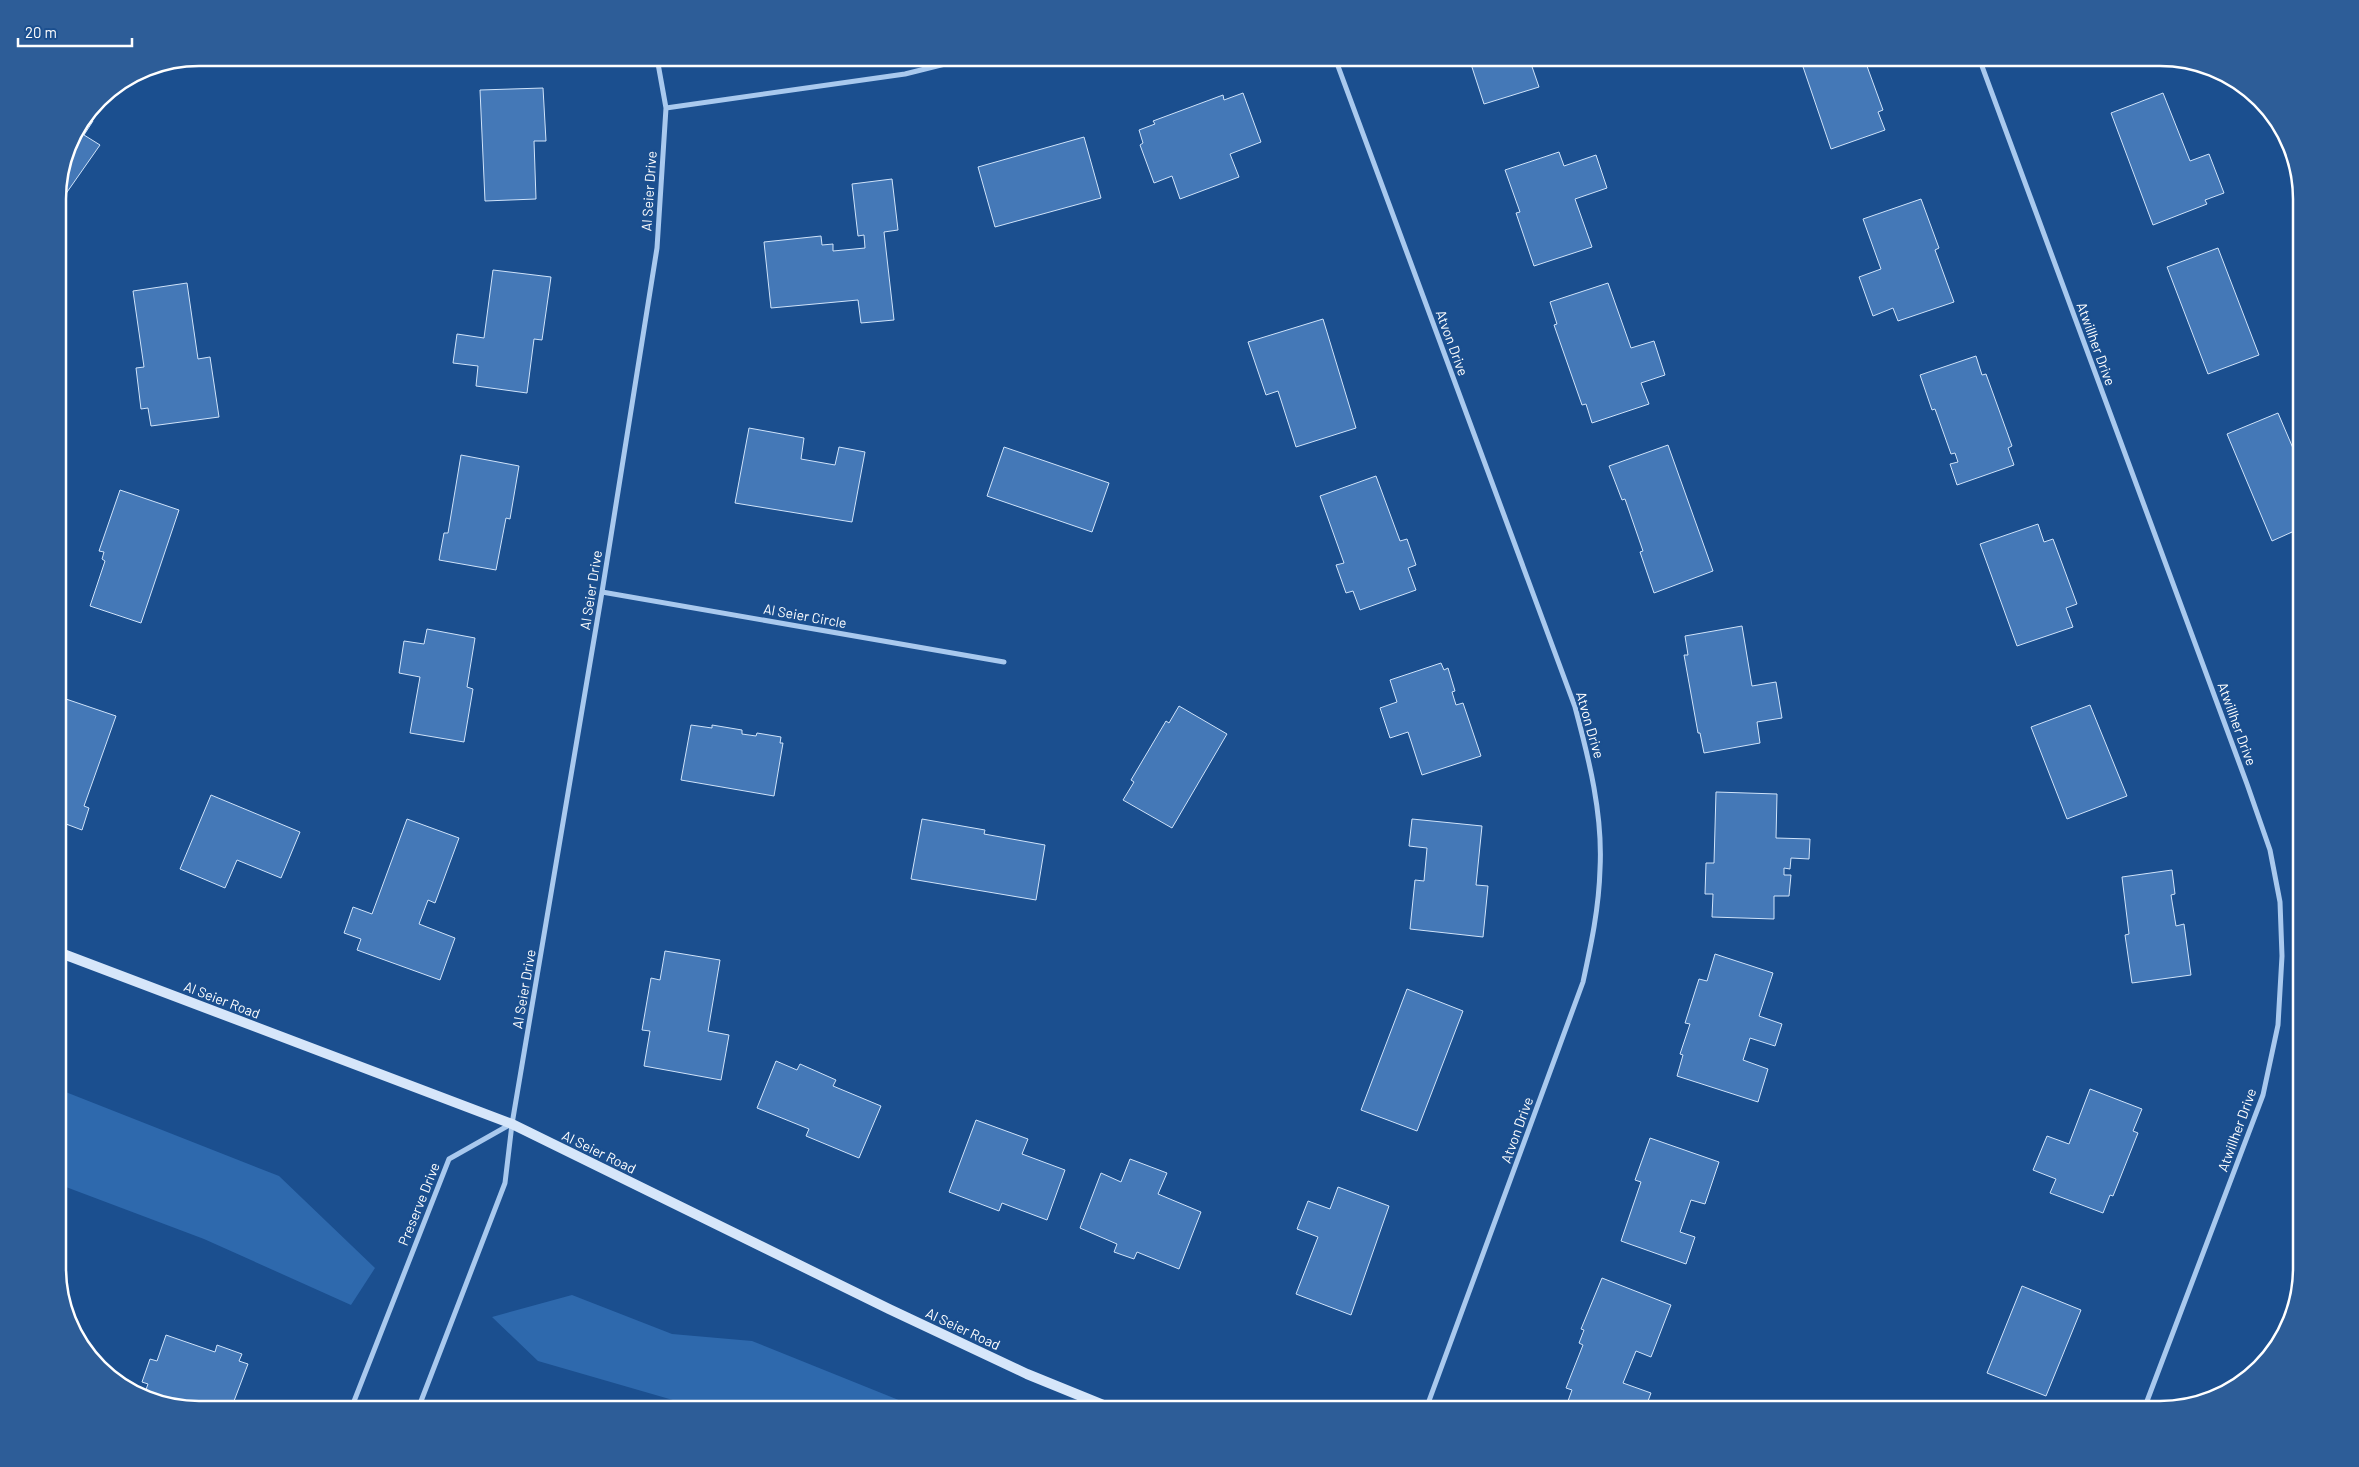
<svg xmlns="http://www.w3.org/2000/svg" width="2359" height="1467" font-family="Barlow,sans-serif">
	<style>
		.green { fill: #2e69ad }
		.building { fill: #4478b7; stroke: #cfe3fa }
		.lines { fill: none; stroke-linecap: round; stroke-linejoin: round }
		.street { stroke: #a9c9ee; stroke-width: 5 }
		.secondary { stroke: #d6e6fa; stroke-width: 10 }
		.labels { text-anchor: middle; stroke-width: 4.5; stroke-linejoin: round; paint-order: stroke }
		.street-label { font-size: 14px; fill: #fff; stroke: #1b4f8f }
		.rim { fill: none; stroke: #fff; stroke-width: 2.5 }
	</style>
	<rect width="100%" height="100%" fill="#1b4f8f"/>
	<!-- green -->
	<path class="green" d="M58 1089 279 1176 375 1268 351 1305 204 1239 58 1184Z
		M572 1295 672 1334 752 1341 921 1409H704L538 1361 492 1317Z"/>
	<!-- building -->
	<path class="building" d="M1469 58H1529L1539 87 1484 104Z
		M1800 58H1864L1883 110 1878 112 1885 130 1831 149Z
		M543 88 546 141H534L536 199 485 201 480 90Z
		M1243 93 1261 142 1230 154 1239 177 1180 199 1172 176 1154 183 1140 145 1143 143 1139 130 1155 124 1153 121 1223 95 1224 100Z
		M2163 93 2190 161 2209 154 2224 193 2205 200 2207 204 2153 225 2111 113Z
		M87 117 93 121 84 135 100 145 58 205V191L68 145Z
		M1084 137 1101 198 995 227 978 167Z
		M1559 152 1564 166 1596 155 1607 188 1575 199 1592 247 1534 266 1516 213 1520 212 1505 170Z
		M892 179 898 230 884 232 894 320 861 323 858 300 771 308 764 242 821 236 822 245 833 244V251L865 248 864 235 858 236 852 184Z
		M1921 199 1939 248 1935 250 1954 302 1898 321 1893 308 1873 316 1859 277 1881 269 1863 219Z
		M2218 248 2259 355 2208 374 2167 267Z
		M493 270 551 277 542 340 534 339 527 393 476 386 478 366 453 363 457 334 484 338Z
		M187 283 198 359 210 357 219 417 151 426 148 408 141 409 136 368 144 367 133 291Z
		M1608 283 1631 348 1654 341 1665 375 1641 383 1649 404 1592 423 1586 404 1582 405 1554 325 1557 324 1550 302Z
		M1323 319 1356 428 1296 447 1278 391 1266 395 1248 342Z
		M1976 356 1982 375 1986 374 2012 446 2008 448 2014 465 1957 485 1950 464 1958 462 1955 453 1951 454 1935 409 1932 410 1920 375Z
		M2278 413 2301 467V528L2272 541 2227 434Z
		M749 428 804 438 801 459 835 465 839 447 865 452 852 522 735 503Z
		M1668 445 1713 571 1654 593 1640 552 1643 551 1625 499 1622 500 1609 466Z
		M1004 447 1109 483 1092 532 987 496Z
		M461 455 519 466 510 519 506 518 496 570 439 560 444 533H448Z
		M1376 476 1400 541 1407 539 1416 565 1408 568 1416 590 1360 610 1353 591 1346 593 1336 565 1344 563 1320 496Z
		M120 490 179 510 141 623 90 606 105 561 102 559 104 552 99 551Z
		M2038 524 2044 542 2053 539 2077 604 2066 608 2073 627 2017 646 1980 544Z
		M2301 589V611L2294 592Z
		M1742 626 1752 686 1776 682 1782 718 1757 722 1760 743 1704 753 1700 733H1698L1684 655H1688L1685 636Z
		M427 629 475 638 467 687 473 689 464 742 410 733 420 677 399 673 404 641 424 644Z
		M1441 663 1444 670 1448 668 1455 691 1452 692 1456 705 1463 703 1481 756 1422 775 1408 732 1390 738 1380 708 1397 702 1390 680Z
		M63 698 116 716 84 806 89 808 82 830 58 821V713Z
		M2090 705 2127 796 2067 819 2031 727Z
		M1179 706 1227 734 1172 828 1123 800 1134 782 1131 780 1166 721 1169 723Z
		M691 725 712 728V725L742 730V734L756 736 757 733 781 737 780 743H783L774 796 681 780Z
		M1716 792 1777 794 1776 838 1810 839 1809 859 1791 858 1790 869 1784 868V875H1791L1789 896H1774V919L1712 917 1713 894H1705L1706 863H1714Z
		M211 795 300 832 281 878 237 860 225 888 180 869Z
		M407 819 459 838 435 903 428 900 419 924 455 938 440 980 357 950 361 939 344 933 353 907 372 914Z
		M922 819 985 830 984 834 1045 845 1036 900 911 879Z
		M1412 819 1482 826 1476 885 1488 886 1483 937 1410 929 1415 880 1424 881 1427 848 1409 846Z
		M2172 870 2175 894 2171 895 2176 926 2184 924 2191 975 2132 983 2125 935 2129 934 2122 877Z
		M665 951 720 960 708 1031 729 1035 721 1080 644 1066 650 1031 642 1030 651 978 660 980Z
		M1715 954 1773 973 1759 1016 1782 1024 1775 1046 1750 1038 1743 1060 1768 1069 1758 1102 1677 1076 1683 1055 1680 1054 1690 1024 1685 1023 1699 979 1707 981Z
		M1407 989 1463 1011 1417 1131 1361 1110Z
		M776 1061 797 1070 800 1064 836 1080 833 1086 881 1106 859 1158 806 1136 809 1129 757 1108Z
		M2090 1089 2142 1109 2133 1131 2138 1133 2113 1196 2110 1195 2103 1213 2050 1193 2056 1179 2033 1170 2047 1136 2069 1144Z
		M976 1120 1028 1139 1022 1154 1065 1170 1047 1220 1002 1203 999 1211 949 1192Z
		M1650 1138 1719 1162 1705 1204 1691 1200 1680 1232 1695 1237 1686 1264 1621 1241 1641 1182 1635 1180Z
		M1130 1159 1167 1173 1158 1194 1201 1212 1179 1269 1137 1252 1134 1259 1114 1252 1117 1244 1080 1228 1101 1173 1121 1182Z
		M1338 1187 1389 1206 1351 1315 1296 1294 1318 1237 1297 1229 1308 1201 1330 1209Z
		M58 1254 66 1256 59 1280 58 1276Z
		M1602 1278 1671 1305 1651 1357 1636 1351 1623 1383 1651 1393 1645 1409H1623L1612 1405 1610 1409H1565L1572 1390 1566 1388 1583 1345 1579 1343 1584 1330 1581 1329Z
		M2022 1286 2081 1310 2046 1396 1987 1373Z
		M2291 1305 2282 1339 2277 1344Z
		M166 1335 215 1352 217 1345 242 1354 239 1361 248 1364 234 1401 240 1403 238 1409 200 1410 144 1395 148 1384 142 1382 150 1359 157 1361Z"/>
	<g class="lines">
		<!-- street -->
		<path class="street" d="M1335 58 1575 707C1589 759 1603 815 1600 869 1599 908 1591 945 1583 982L1426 1409
			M1979 58 2247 784 2270 850 2280 902 2282 956 2278 1025 2263 1095 2144 1409
			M666 108 905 74 969 58
			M602 592 1004 662
			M351 1409 449 1159 511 1124
			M418 1409 505 1183 512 1124 602 592 657 248 666 108 657 58"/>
		<!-- secondary -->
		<path class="secondary" d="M58 952 512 1124 889 1309 1027 1374 1113 1409"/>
	</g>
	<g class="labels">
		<!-- street labels -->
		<g class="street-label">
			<text transform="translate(649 191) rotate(-86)" y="5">Al Seier Drive</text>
			<text transform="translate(1452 343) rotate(70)" y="5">Atvon Drive</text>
			<text transform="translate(2096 344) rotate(70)" y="5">Atwillher Drive</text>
			<text transform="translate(591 590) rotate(-81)" y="5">Al Seier Drive</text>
			<text transform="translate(805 616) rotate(10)" y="5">Al Seier Circle</text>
			<text transform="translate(2237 724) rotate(70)" y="5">Atwillher Drive</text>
			<text transform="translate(1590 725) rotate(74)" y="5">Atvon Drive</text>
			<text transform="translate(524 989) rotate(-80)" y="5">Al Seier Drive</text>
			<text transform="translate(222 1000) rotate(21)" y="5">Al Seier Road</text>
			<text transform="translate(1517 1130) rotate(-70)" y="5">Atvon Drive</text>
			<text transform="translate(2237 1130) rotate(-70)" y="5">Atwillher Drive</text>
			<text transform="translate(599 1152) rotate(26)" y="5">Al Seier Road</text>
			<text transform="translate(419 1204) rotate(-68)" y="5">Preserve Drive</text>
			<text transform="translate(963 1329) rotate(25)" y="5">Al Seier Road</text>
		</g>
	</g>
	<!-- crop -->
	<path d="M0 0H2359V1467H0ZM199 66H2160A133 133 0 0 1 2293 199V1268A133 133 0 0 1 2160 1401H199A133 133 0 0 1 66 1268V199A133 133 0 0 1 199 66Z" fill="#2d5d98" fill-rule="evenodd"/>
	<path class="rim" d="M199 66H2160A133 133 0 0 1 2293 199V1268A133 133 0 0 1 2160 1401H199A133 133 0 0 1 66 1268V199A133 133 0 0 1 199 66Z"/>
	<!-- scale -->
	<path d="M18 38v8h114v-8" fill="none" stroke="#ffffff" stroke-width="2.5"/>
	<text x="25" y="38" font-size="15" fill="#ffffff" stroke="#1b4f8f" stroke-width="4" paint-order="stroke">20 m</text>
</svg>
